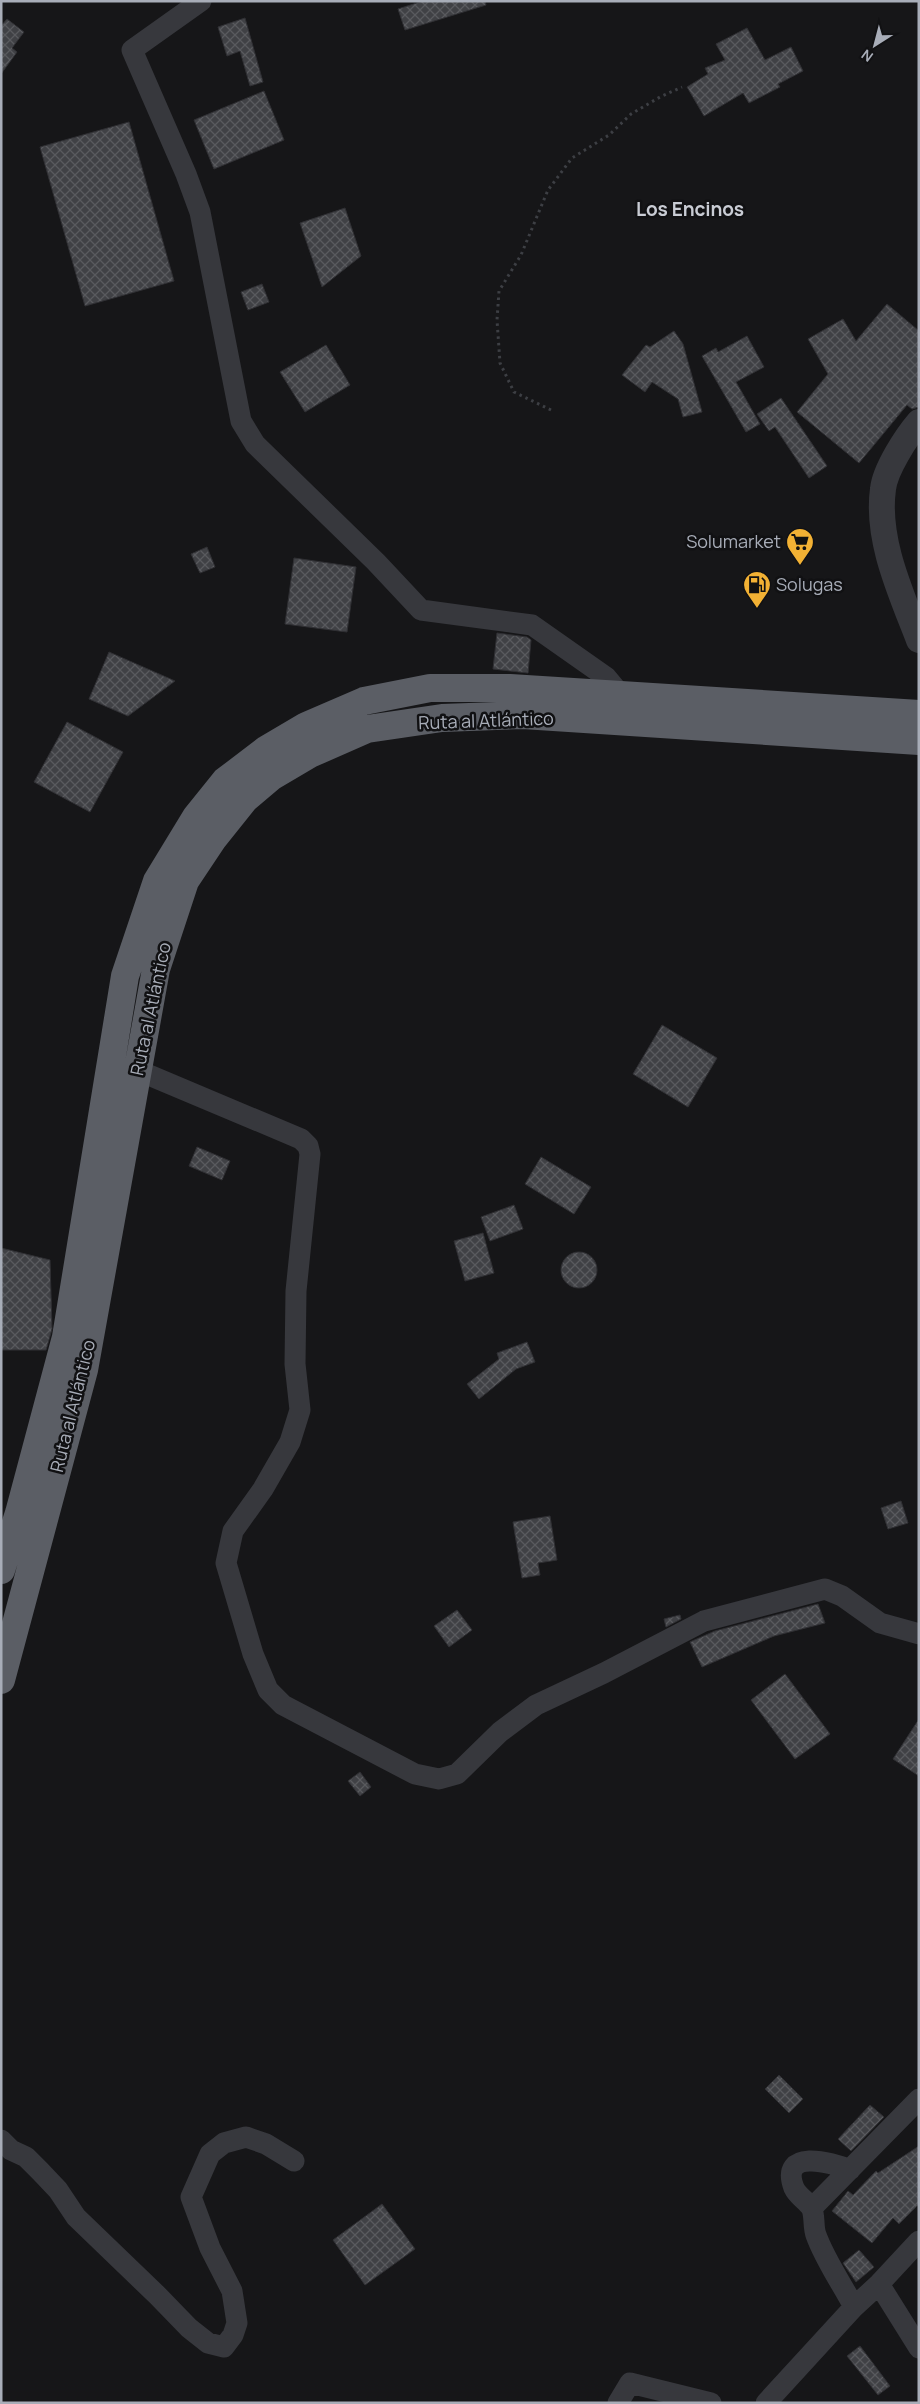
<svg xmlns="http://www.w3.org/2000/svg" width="920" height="2404" font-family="Manrope,sans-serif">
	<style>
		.building { fill: url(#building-cross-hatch); stroke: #303034 }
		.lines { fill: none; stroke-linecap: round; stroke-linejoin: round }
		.path { stroke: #3d3f44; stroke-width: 3; stroke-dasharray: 2.5 4; stroke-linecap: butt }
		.minor { stroke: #37383d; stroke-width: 21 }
		.tertiary { stroke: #37383d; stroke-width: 26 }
		.trunk { stroke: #5b5e65; stroke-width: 28 }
		.labels { text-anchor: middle; stroke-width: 5; stroke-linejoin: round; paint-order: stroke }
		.poi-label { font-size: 18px; fill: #a8adb8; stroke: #111113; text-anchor: end }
		.street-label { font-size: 18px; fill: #a8adb8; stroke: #111113 }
		.neighbourhood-label { font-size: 19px; font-weight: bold; fill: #c9ccd4; stroke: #111113 }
	</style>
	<defs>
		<pattern id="building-cross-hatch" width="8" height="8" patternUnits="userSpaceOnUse" patternTransform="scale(1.25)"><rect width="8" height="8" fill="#404145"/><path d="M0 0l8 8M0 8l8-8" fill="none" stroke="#595a5e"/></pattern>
	</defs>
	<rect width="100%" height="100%" fill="#161618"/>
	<!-- building -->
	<path class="building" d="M423 1H485L486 5 405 30 398 9Z
		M245 18 263 82 250 86 240 51 227 56 218 27Z
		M7 19 24 32 12 48 17 52 1 74V26Z
		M747 28 765 60 791 47 803 71 778 84 780 87 749 103 743 93 704 116 687 87 708 74 705 68 725 60 716 44Z
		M264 91 284 140 214 169 194 120Z
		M129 122 174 281 85 306 40 147Z
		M345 208 361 256 322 287 300 223Z
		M262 284 269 302 248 310 241 292Z
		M887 304 919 331V407L912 409 907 405 859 463 797 412 828 374 808 339 843 319 856 341Z
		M674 331 683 344 702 412 683 417 678 399 652 382 645 392 622 375 646 345 650 347Z
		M747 336 764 367 736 382 760 424 746 432 702 356 716 348 718 352Z
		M326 345 350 385 305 412 280 372Z
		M781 398 827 466 809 478 775 427 769 431 757 414Z
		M207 547 215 567 200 573 191 554Z
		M294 558 356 567 347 632 285 624Z
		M497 633 527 637 531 640 528 673 493 669Z
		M109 652 175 681 128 716 89 699Z
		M67 722 123 752 90 812 34 782Z
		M662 1025 717 1058 688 1107 633 1074Z
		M197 1147 230 1161 222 1180 189 1166Z
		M541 1157 591 1187 574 1214 525 1184Z
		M514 1205 523 1229 490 1241 481 1217Z
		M483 1233 494 1273 465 1281 454 1241Z
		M1 1248 50 1260 52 1329 46 1350H1Z
		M561 1270a18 18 0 1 1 36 0a18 18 0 1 1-36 0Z
		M527 1342 535 1362 516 1369 479 1399 467 1384 499 1359 497 1353Z
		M901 1501 908 1523 888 1529 881 1508Z
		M550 1516 557 1560 538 1563 540 1575 522 1578 513 1522Z
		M818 1604 825 1623 774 1636 702 1667 690 1642 715 1631Z
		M457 1610 472 1630 449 1647 434 1626Z
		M680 1615 681 1619 666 1627 664 1619Z
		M785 1674 830 1734 795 1759 751 1700Z
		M919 1719V1776L893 1759Z
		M360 1772 371 1787 360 1796 348 1781Z
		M779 2075 803 2099 789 2113 765 2089Z
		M870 2105 884 2117 851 2151 838 2139Z
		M919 2146V2204L899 2224 893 2218 872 2243 832 2211 848 2191 853 2195 876 2171 878 2173Z
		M382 2204 415 2249 365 2285 333 2240Z
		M859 2250 874 2267 856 2282 843 2263Z
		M860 2346 890 2386 878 2395 847 2356Z"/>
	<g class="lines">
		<!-- path -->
		<path class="path" d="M551 410 514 392 500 363 497 320 499 291 521 255 548 190 572 158 609 135 631 114 660 97 682 87"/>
		<!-- minor -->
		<path class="minor" d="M201 1 132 50 186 174 200 212 241 421 255 444 376 562 421 610 532 625 606 677 621 695
			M137 1070 301 1139 308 1146 310 1154 296 1291 295 1364 300 1410 290 1442 263 1489 233 1531 226 1563 253 1654 268 1690 283 1705 415 1774 439 1779 457 1774 500 1732 536 1705 604 1673 704 1621 825 1589 842 1596 880 1623 919 1634
			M1 2140 11 2150 26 2157 40 2171 58 2190 76 2217 158 2296 189 2328 208 2343 224 2347 233 2335 237 2323 232 2291 210 2248 191 2197 210 2154 224 2143 246 2137 266 2144 294 2161
			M850 2170C831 2162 779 2148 794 2188 798 2197 808 2201 812 2209 815 2217 813 2227 816 2235 825 2260 842 2284 854 2307
			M812 2208 919 2099
			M879 2284 919 2348
			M618 2403 630 2383 711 2403
			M766 2403 854 2307 879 2284 919 2241"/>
		<!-- tertiary -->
		<path class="tertiary" d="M919 422C906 437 885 470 883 489 876 540 901 593 919 640"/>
		<!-- trunk -->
		<path class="trunk" d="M1 1570 19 1513 66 1337 125 976 157 881 196 817 225 781 267 749 306 726 364 701 430 688H510L919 714
			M1 1680 84 1370 156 969 185 881 213 839 245 799 271 777 310 754 367 729 442 718 523 715 919 741"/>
	</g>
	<!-- icons -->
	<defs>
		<symbol id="supermarket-pin" viewBox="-11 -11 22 30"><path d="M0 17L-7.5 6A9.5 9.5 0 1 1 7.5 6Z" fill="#f2b134" stroke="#111113"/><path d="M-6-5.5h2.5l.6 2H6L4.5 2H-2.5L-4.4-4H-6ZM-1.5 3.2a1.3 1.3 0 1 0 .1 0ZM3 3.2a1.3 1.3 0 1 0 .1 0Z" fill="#111"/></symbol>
		<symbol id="fuel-pin" viewBox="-11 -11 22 30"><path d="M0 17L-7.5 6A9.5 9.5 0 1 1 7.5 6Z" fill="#f2b134" stroke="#111113"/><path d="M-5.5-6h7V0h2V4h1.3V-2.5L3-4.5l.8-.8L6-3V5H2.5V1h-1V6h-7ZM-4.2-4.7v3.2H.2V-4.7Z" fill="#111"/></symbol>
	</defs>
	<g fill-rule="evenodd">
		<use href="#supermarket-pin" x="784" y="526" width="32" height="43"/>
		<use href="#fuel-pin" x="741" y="569" width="32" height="43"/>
	</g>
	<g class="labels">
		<!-- poi labels -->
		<g class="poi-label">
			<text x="781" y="548">Solumarket</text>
			<text x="776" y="591" text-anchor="start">Solugas</text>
		</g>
		<!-- street labels -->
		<g class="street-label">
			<text transform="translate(486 721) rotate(-2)" y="6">Ruta al Atlántico</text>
			<text transform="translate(151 1009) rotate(-78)" y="6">Ruta al Atlántico</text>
			<text transform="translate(73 1406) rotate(-76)" y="6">Ruta al Atlántico</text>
		</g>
		<!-- neighbourhood labels -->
		<g class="neighbourhood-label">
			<text x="690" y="216">Los Encinos</text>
		</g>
	</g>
	<!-- border -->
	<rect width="920" height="2404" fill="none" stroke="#a8adb8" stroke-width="5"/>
	<!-- north arrow -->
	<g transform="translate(875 45) rotate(216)" stroke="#111113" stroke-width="4" paint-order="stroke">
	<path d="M0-4L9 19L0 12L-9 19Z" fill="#a8adb8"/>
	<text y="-8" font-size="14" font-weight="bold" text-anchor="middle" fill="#a8adb8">N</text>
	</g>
</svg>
